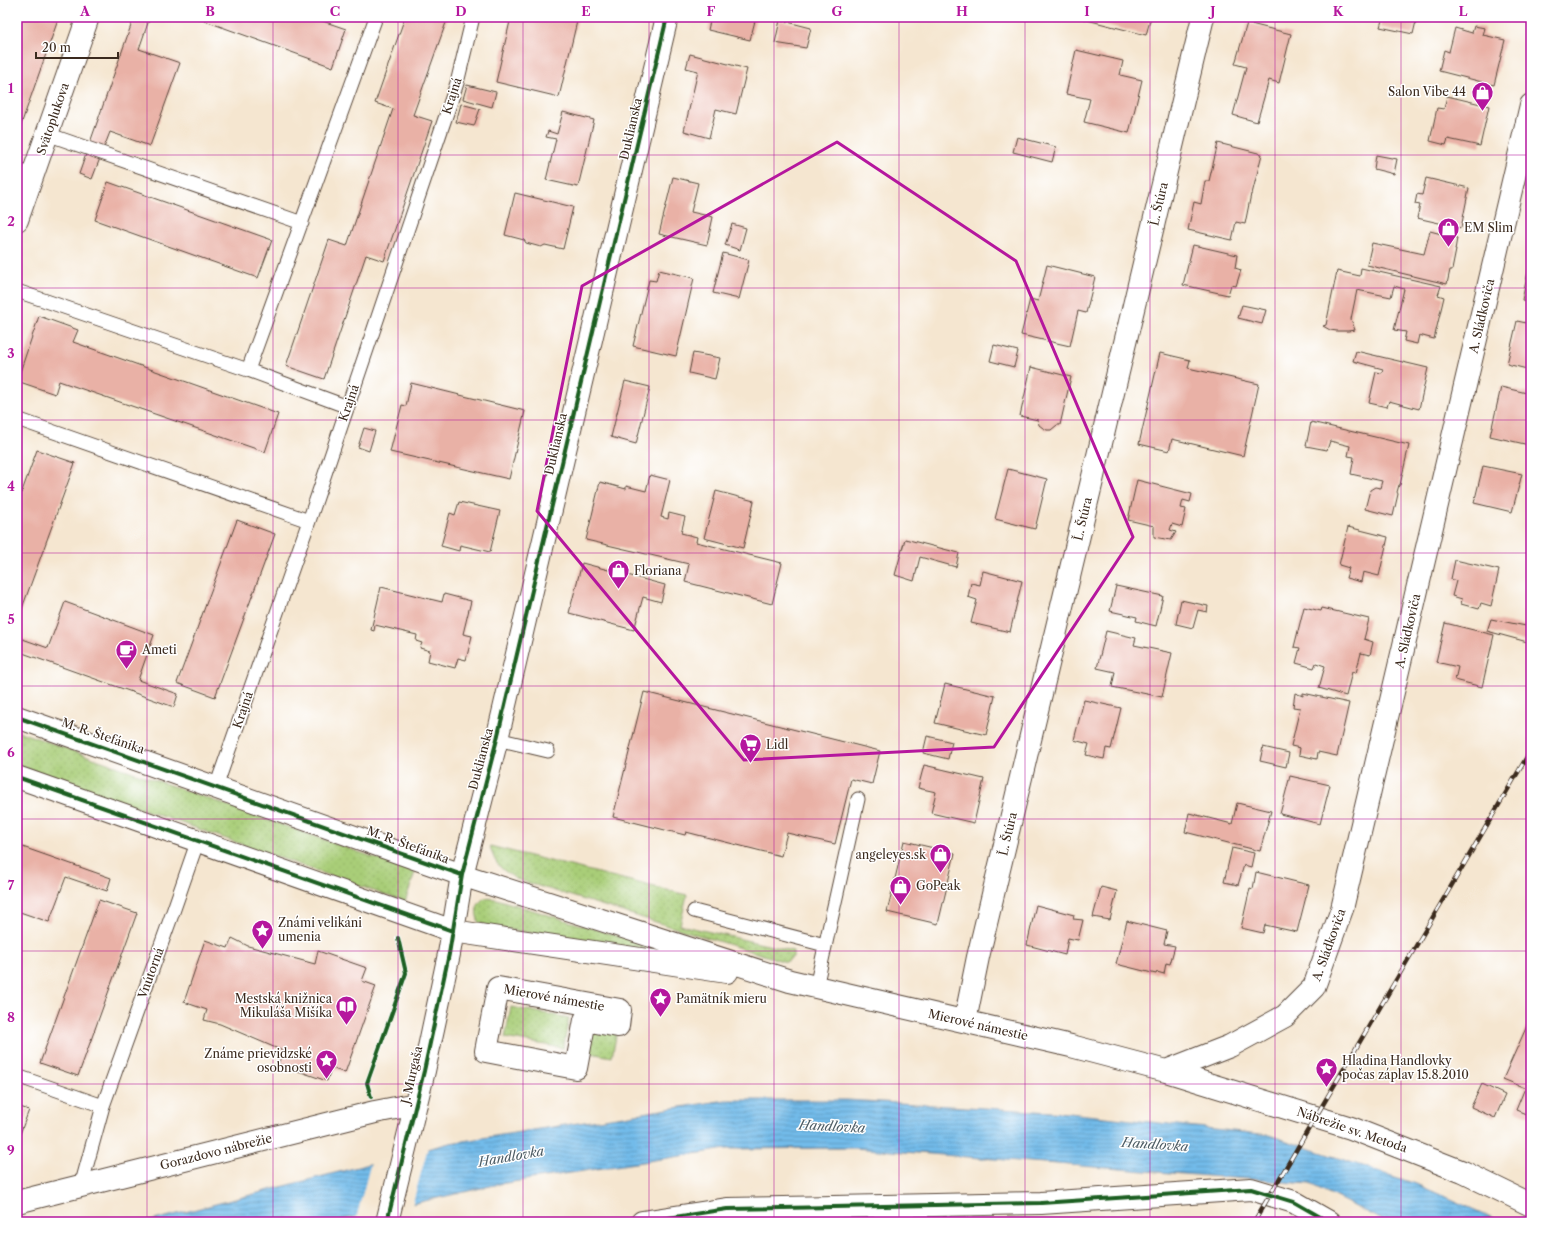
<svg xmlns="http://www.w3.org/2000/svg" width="1548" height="1239" font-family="'Libre Caslon Text',serif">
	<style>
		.grass { fill: url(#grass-dots); stroke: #727c4b }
		.water { fill: url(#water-rules); stroke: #567284 }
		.pier { fill: #f5e6d0 }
		.building { fill: #e9b1a6 }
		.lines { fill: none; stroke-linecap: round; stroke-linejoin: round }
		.lane-casing { stroke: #574639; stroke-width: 15 }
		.street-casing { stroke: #574639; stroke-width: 24 }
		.lane { stroke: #fff; stroke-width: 13 }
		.street { stroke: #fff; stroke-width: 22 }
		.rail-casing { stroke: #3b2a1e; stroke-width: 4.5 }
		.rail { stroke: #fff; stroke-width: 3; stroke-dasharray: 9; stroke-linecap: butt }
		.cycleway-casing { stroke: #fff; stroke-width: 6 }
		.cycleway { stroke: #1b5e20; stroke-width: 4 }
		.marked { fill: none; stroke: #b5179e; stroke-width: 3; stroke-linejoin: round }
		.grid { fill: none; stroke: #b5179e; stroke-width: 1; stroke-opacity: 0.55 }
		.labels { text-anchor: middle; stroke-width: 3; stroke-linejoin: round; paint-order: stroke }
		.poi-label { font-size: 12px; fill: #3b2a1e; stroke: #fff; text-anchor: start }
		.street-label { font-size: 12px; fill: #3b2a1e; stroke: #fff }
		.water-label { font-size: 13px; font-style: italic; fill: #4e5d65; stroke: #fff }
		.neatline { fill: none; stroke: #b5179e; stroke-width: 1.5 }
		.grid-label { font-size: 13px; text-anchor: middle; font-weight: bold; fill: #b5179e }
	</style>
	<defs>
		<pattern id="grass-dots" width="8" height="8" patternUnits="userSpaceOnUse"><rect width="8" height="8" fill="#a9ce78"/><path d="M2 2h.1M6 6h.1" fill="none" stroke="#92b167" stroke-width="1.8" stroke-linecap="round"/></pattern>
		<pattern id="water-rules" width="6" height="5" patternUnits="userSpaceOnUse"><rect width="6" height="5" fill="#72bbea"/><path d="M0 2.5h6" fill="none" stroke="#5f98bd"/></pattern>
	</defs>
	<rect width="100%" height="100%" fill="#fff"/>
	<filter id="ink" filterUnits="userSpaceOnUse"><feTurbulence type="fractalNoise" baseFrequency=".025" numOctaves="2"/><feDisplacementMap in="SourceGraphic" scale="8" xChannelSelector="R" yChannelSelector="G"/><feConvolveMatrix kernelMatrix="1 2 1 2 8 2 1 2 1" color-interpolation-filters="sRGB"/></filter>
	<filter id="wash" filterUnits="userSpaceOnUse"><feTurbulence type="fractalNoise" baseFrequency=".012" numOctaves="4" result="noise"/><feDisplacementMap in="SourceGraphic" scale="16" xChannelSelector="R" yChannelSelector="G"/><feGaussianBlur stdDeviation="0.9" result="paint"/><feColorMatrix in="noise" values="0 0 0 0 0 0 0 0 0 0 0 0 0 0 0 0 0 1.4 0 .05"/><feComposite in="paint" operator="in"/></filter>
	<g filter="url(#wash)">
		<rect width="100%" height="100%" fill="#f5e6d0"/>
		<!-- grass -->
		<path class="grass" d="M17 731 415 872 405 902 17 765Z
			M490 846 687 895 680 925 793 951V957L786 962 516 879C500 868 495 865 490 846Z
			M484 898 496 899 647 945 644 950 492 927 479 923C475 912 475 906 484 898Z
			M511 1007 569 1018 563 1048 505 1038Z
			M585 1020 618 1026 612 1057 579 1051Z"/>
		<!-- water -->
		<path class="water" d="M726 1100H847L1068 1113 1269 1135 1416 1184 1502 1222H1386L1310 1184 854 1148 726 1149 499 1184 332 1222H147L450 1143Z"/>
		<!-- pier -->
		<path class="pier" d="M428 1147 412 1206 356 1219 371 1162Z"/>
		<g id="blocks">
			<!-- building -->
			<path class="building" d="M17 17H59L17 136Z
				M134 17H150L139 49 180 63 150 146 110 132 92 179 79 174Z
				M194 17H311L346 29 333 67Z
				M405 17H448L413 115 432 121 384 261 366 255 324 379 286 366 329 240 347 246 393 109 375 103Z
				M511 17H578L559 97 496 82Z
				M711 17H756L750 40 708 30Z
				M1083 17H1151L1146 35 1083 19Z
				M1383 17H1417L1413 34 1380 27Z
				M780 20 811 28 806 48 775 43Z
				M1247 23 1291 34 1279 83 1269 80 1257 122 1233 115 1246 67 1235 64Z
				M1474 26 1485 28 1483 35 1505 40 1494 85 1439 71 1444 50 1449 52 1455 28 1472 33Z
				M1076 50 1123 61 1120 75 1142 80 1129 133 1084 122 1090 99 1066 94Z
				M690 54 747 69 736 114 716 109 709 138 684 131 698 71 686 68Z
				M467 85 496 92 492 107 463 99Z
				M1447 96 1489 106 1480 146 1448 139 1446 145 1430 141 1437 108 1444 109Z
				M461 104 480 109 474 126 456 122Z
				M563 112 594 120 578 187 546 180 556 139 546 137 548 131 557 134Z
				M1017 137 1056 147 1052 162 1013 152Z
				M1218 143 1262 154 1252 194H1251L1245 224 1236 222 1232 240 1188 230 1194 202 1201 204 1205 181H1209Z
				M1376 155 1397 159 1394 174 1374 169Z
				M673 177 698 183 691 212 713 217 707 245 659 234Z
				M1426 178 1469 188 1461 228 1417 218 1420 205 1415 204 1417 194 1422 195Z
				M108 182 272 240 258 278 95 220Z
				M515 193 573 207 563 249 545 245 541 247 526 243 524 240 505 235Z
				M732 224 746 228 740 250 725 245Z
				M1430 231 1457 238 1455 250H1456L1452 270H1450L1447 284 1367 265 1372 243 1424 254Z
				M1193 245 1237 255 1235 268 1241 270 1236 286 1231 285 1228 295 1183 285Z
				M723 253 749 260 739 299 713 293Z
				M1530 262H1531V302L1522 300Z
				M1047 265 1095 277 1086 313 1078 311 1070 346 1021 335 1030 299 1038 301Z
				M1361 268 1441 286 1438 295 1444 297 1434 339 1419 335 1417 344 1404 341 1406 332 1394 330 1404 289 1394 286 1391 297 1357 290 1351 319 1355 330 1348 331H1337L1330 330 1323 326 1326 325 1337 271 1360 276Z
				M659 270 694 278 676 356 633 346 649 280 656 281Z
				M1242 305 1266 310 1262 324 1238 318Z
				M39 316 78 330 73 342 278 414 265 452 59 381 55 394 17 381Z
				M1517 321 1531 324V370L1507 364Z
				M994 345 1018 351 1014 367 990 361Z
				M1356 351 1428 368 1419 409 1389 401 1387 407 1369 403 1376 372 1382 373 1383 369 1353 361Z
				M693 353 720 358 715 379 689 373Z
				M1160 353 1190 360 1188 368 1259 384 1243 456 1172 439 1169 451 1139 444Z
				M1031 367 1071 377 1060 425H1057L1051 430H1047L1043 428 1039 425 1038 420 1020 416Z
				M625 381 650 387 636 444 611 437Z
				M411 383 525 411 509 479 390 452 402 405 406 406Z
				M1501 387 1531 394V437L1529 445 1490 436Z
				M1311 422 1409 445 1400 485H1399L1397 492 1398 494 1393 516 1365 509 1370 490 1375 487 1380 488 1382 481 1351 474 1354 457 1348 456 1350 446 1330 441 1327 450 1306 446Z
				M364 428 375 431 369 451 358 447Z
				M37 450 75 463 17 622V505Z
				M1483 466 1522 474 1512 512 1474 503Z
				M1008 469 1047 479 1035 529 995 519Z
				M650 475 670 480 661 517 668 519 669 513 685 517 681 533 697 537 696 542 782 563 772 604 685 582 689 564 586 540 600 482 626 489V486L646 491Z
				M1137 480 1192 494 1190 502 1183 500 1181 508 1186 509 1182 527 1172 524 1170 530 1176 532 1171 540 1154 537V526L1128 520Z
				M716 491 754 501 743 548 704 538Z
				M459 502 500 511 490 552 460 545 459 551 441 546 450 513 455 515Z
				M237 520 275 534 215 697 177 683Z
				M1348 527 1388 537 1379 576 1363 572 1361 582 1346 578 1349 568 1339 565Z
				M905 539 959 553 956 567 920 557 914 581 895 575Z
				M1455 560 1499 570 1491 606 1481 603 1479 609 1461 604 1462 599 1452 596 1456 581 1451 579Z
				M582 563 665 585 661 602 643 597 634 630 569 613Z
				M983 571 1022 581 1010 632 971 623 977 600 968 597 971 583 980 585Z
				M1116 586 1163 596 1156 626 1136 621 1137 617 1110 611Z
				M381 587 442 602 444 594 471 601 463 634 472 636 466 660 458 658 455 668 428 661 430 651 420 648 422 643 416 641 417 635 375 625 374 631 371 630Z
				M1181 600 1208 606 1207 612 1198 610 1193 628 1176 624Z
				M65 602 154 635 138 680 178 694 174 707 17 651V637L48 648Z
				M1304 607 1321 611 1322 608 1369 619 1364 639 1373 642 1370 655 1361 653 1356 673 1352 672 1346 696 1319 688 1325 666 1316 663 1314 668 1296 663 1300 648 1294 647Z
				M1491 619 1531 627V643L1487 631Z
				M1445 623 1494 635 1482 687 1455 680 1458 667 1436 662Z
				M1106 631 1136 638 1134 645 1172 653 1162 697 1112 687 1115 672 1097 668Z
				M945 684 995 696 986 735 935 723Z
				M644 692 880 751 872 784 851 779 835 844 787 833 781 856 686 832 685 835 613 817Z
				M1295 693 1303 696V693L1349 703 1337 756 1318 752 1317 759 1299 755 1300 748 1291 746 1300 708 1293 707Z
				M1084 700 1121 708 1111 749 1106 748 1104 759 1086 755 1089 744 1074 740Z
				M927 736 952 742 948 759 923 753Z
				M1263 747 1289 753 1286 767 1260 761Z
				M924 765 984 779 974 823 931 813 936 792 918 788Z
				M1290 776 1330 785 1320 824 1280 814Z
				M1237 803 1271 811 1260 851 1185 832 1189 813 1232 824Z
				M904 841 955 853 938 924 887 912Z
				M17 845 111 878 107 891 66 877 49 922 17 911Z
				M1232 848 1254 853 1251 867 1244 865 1238 885 1224 882Z
				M1256 872 1309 885 1297 932 1265 925 1263 933 1241 928 1250 888 1253 889Z
				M1101 887 1117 891 1110 920 1093 917Z
				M99 900 137 913 78 1076 40 1063Z
				M1036 905 1074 915 1073 919 1083 920 1078 940 1068 938 1065 955 1027 945Z
				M1127 921 1167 931 1164 944 1175 946 1170 964 1166 963 1164 974 1157 972 1156 974 1116 964Z
				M232 938 248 946 315 964 318 951 367 968 362 981 376 986 345 1073 331 1068 327 1081 278 1064 283 1051 220 1024 204 1020 207 1010 184 1002 205 940 228 948Z
				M1531 1017V1116L1516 1110 1525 1088 1503 1079Z
				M1482 1084 1505 1095 1495 1118 1471 1107Z
				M17 1106 29 1110 17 1142Z"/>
		</g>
	</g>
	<g filter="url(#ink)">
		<use href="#blocks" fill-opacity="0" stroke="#574639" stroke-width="1"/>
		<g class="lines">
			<defs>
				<path id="lane" d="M47 134 302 223
					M17 291 248 370 348 407
					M248 370 376 17
					M17 419 309 521
					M497 739 548 751
					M216 787 309 521 457 83 473 17
					M694 911 825 945
					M816 987 858 799
					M17 1076 103 1106
					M81 1186 103 1106 174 909 198 840"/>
				<path id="street" d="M17 220 88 17
					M17 717 462 875 790 981 1071 1046 1166 1071 1351 1128 1463 1172 1531 1205
					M17 777 453 931 727 972
					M498 988 620 1010 618 1026 585 1020 576 1068 486 1051Z
					M965 1021 978 957 1203 17
					M1166 1071 1230 1046 1285 1016 1314 987 1342 909 1531 105
					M17 1202 375 1112 416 1104
					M387 1222 424 1071 449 954 462 875 497 739 667 17
					M642 1222 727 1209 1041 1203 1251 1189 1294 1202 1329 1222"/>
			</defs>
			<!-- lane casing -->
			<use href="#lane" class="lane-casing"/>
			<!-- street casing -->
			<use href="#street" class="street-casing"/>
			<!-- lane -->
			<use href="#lane" class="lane"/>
			<!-- street -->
			<use href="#street" class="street"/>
			<defs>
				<path id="rail" d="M1254 1222 1531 750"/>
			</defs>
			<!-- rail casing -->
			<use href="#rail" class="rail-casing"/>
			<!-- rail -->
			<use href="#rail" class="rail"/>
			<defs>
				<path id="cycleway" d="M17 717 462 875
					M17 777 453 931
					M371 1097 367 1083 406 973 398 938
					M387 1222 424 1071 449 954 462 875 497 739 667 17
					M642 1222 727 1209 1041 1203 1251 1189 1294 1202 1329 1222"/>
			</defs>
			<!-- cycleway casing -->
			<use href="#cycleway" class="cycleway-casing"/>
			<!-- cycleway -->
			<use href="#cycleway" class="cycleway"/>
		</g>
	</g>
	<!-- marked area -->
	<path class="marked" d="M837 142 1016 261 1133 537 994 747 744 760 537 511 582 286Z"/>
	<!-- grid -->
	<path class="grid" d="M147 17V1222M273 17V1222M398 17V1222M523 17V1222M649 17V1222M774 17V1222M899 17V1222M1025 17V1222M1150 17V1222M1275 17V1222M1401 17V1222M17 155H1531M17 288H1531M17 420H1531M17 553H1531M17 686H1531M17 819H1531M17 951H1531M17 1084H1531"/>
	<!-- icons -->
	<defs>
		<symbol id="shop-pin" viewBox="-11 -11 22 30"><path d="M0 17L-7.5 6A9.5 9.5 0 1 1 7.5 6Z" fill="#b5179e" stroke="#fff"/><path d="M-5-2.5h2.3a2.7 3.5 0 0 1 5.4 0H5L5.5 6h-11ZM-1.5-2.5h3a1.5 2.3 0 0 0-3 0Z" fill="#fff"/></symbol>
		<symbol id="cafe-pin" viewBox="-11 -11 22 30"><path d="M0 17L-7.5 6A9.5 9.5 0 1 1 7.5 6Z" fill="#b5179e" stroke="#fff"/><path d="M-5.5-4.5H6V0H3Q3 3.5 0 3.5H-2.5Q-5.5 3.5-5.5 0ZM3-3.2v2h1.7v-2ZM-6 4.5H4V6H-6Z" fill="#fff"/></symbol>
		<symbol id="supermarket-pin" viewBox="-11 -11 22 30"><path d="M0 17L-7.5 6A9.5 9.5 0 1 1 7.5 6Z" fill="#b5179e" stroke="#fff"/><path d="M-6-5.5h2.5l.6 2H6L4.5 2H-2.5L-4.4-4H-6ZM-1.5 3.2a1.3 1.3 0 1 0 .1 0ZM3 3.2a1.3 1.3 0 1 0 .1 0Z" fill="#fff"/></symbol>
		<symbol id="sight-pin" viewBox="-11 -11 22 30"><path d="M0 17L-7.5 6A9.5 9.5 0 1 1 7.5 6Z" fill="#b5179e" stroke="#fff"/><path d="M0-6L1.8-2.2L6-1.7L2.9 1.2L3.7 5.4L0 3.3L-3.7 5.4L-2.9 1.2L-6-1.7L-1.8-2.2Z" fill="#fff"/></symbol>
		<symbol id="library-pin" viewBox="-11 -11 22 30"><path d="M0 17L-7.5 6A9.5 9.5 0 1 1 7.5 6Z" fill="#b5179e" stroke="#fff"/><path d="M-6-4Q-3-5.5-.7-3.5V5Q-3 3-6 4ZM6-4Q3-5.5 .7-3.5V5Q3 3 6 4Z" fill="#fff"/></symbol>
	</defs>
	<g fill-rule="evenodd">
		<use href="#shop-pin" x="1470" y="80" width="25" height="34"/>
		<use href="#shop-pin" x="1436" y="216" width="25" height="34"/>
		<use href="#shop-pin" x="606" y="558" width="25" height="34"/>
		<use href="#cafe-pin" x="114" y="638" width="25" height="34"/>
		<use href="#supermarket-pin" x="738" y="732" width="25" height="34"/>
		<use href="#shop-pin" x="928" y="842" width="25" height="34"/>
		<use href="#shop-pin" x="888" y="874" width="25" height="34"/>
		<use href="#sight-pin" x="250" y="918" width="25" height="34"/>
		<use href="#sight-pin" x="648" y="986" width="25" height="34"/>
		<use href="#library-pin" x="334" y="994" width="25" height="34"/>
		<use href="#sight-pin" x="314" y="1048" width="25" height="34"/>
		<use href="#sight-pin" x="1314" y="1056" width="25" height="34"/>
	</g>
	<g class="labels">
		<!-- poi labels -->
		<g class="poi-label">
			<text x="1466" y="96" text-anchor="end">Salon Vibe 44</text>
			<text x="1464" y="232">EM Slim</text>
			<text x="634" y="575">Floriana</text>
			<text x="142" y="654">Ameti</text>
			<text x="766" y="749">Lidl</text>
			<text x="926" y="859" text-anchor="end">angeleyes.sk</text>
			<text x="916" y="890">GoPeak</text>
			<text x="278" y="927">Známi velikáni<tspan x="278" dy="14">umenia</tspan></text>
			<text x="332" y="1003" text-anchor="end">Mestská knižnica<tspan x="332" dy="14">Mikuláša Mišíka</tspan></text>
			<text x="676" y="1003">Pamätník mieru</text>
			<text x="312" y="1058" text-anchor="end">Známe prievidzské<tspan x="312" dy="14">osobnosti</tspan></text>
			<text x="1342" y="1065">Hladina Handlovky<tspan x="1342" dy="14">počas záplav 15.8.2010</tspan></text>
		</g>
		<!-- street labels -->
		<g class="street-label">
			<text transform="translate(452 96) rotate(-72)" y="4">Krajná</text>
			<text transform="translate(53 119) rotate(-71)" y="4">Svätoplukova</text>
			<text transform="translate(631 129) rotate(-77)" y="4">Duklianska</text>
			<text transform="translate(1159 204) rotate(-77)" y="4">Ľ. Štúra</text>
			<text transform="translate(1482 316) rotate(-77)" y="4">A. Sládkoviča</text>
			<text transform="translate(349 403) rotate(-71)" y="4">Krajná</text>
			<text transform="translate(556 444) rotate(-77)" y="4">Duklianska</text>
			<text transform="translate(1083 519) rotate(-77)" y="4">Ľ. Štúra</text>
			<text transform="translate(1408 631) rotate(-77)" y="4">A. Sládkoviča</text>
			<text transform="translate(243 710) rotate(-71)" y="4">Krajná</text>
			<text transform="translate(103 736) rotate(19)" y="4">M. R. Štefánika</text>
			<text transform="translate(481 759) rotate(-75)" y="4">Duklianska</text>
			<text transform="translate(1008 834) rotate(-77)" y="4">Ľ. Štúra</text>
			<text transform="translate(408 845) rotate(20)" y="4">M. R. Štefánika</text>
			<text transform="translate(1329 945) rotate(-70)" y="4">A. Sládkoviča</text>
			<text transform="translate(151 973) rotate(-70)" y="4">Vnútorná</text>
			<text transform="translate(554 998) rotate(10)" y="4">Mierové námestie</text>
			<text transform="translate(978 1025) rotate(13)" y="4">Mierové námestie</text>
			<text transform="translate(412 1075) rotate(-77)" y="4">J. Murgaša</text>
			<text transform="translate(1352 1130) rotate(19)" y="4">Nábrežie sv. Metoda</text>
			<text transform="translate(216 1152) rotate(-14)" y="4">Gorazdovo nábrežie</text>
		</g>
		<!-- water labels -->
		<g class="water-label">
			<text transform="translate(832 1126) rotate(3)" y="5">Handlovka</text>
			<text transform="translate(1155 1144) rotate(4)" y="5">Handlovka</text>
			<text transform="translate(511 1156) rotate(-10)" y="5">Handlovka</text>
		</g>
	</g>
	<!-- margin -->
	<rect width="1548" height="1239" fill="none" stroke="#fff" stroke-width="44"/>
	<!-- scale -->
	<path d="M36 52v6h82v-6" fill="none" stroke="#3b2a1e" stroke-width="2"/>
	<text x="42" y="52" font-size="12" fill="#3b2a1e" stroke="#ffffff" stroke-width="3" paint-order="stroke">20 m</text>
	<rect x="22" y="22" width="1504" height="1195" class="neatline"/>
	<g class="grid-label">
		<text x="85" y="16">A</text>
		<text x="210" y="16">B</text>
		<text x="335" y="16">C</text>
		<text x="461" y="16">D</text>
		<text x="586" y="16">E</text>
		<text x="711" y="16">F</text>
		<text x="837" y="16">G</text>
		<text x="962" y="16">H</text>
		<text x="1087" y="16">I</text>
		<text x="1213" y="16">J</text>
		<text x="1338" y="16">K</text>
		<text x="1463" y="16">L</text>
		<text x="11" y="93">1</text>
		<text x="11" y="226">2</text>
		<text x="11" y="358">3</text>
		<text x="11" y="491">4</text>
		<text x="11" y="624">5</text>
		<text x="11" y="757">6</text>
		<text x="11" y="890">7</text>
		<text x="11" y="1022">8</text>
		<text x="11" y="1155">9</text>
	</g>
</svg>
